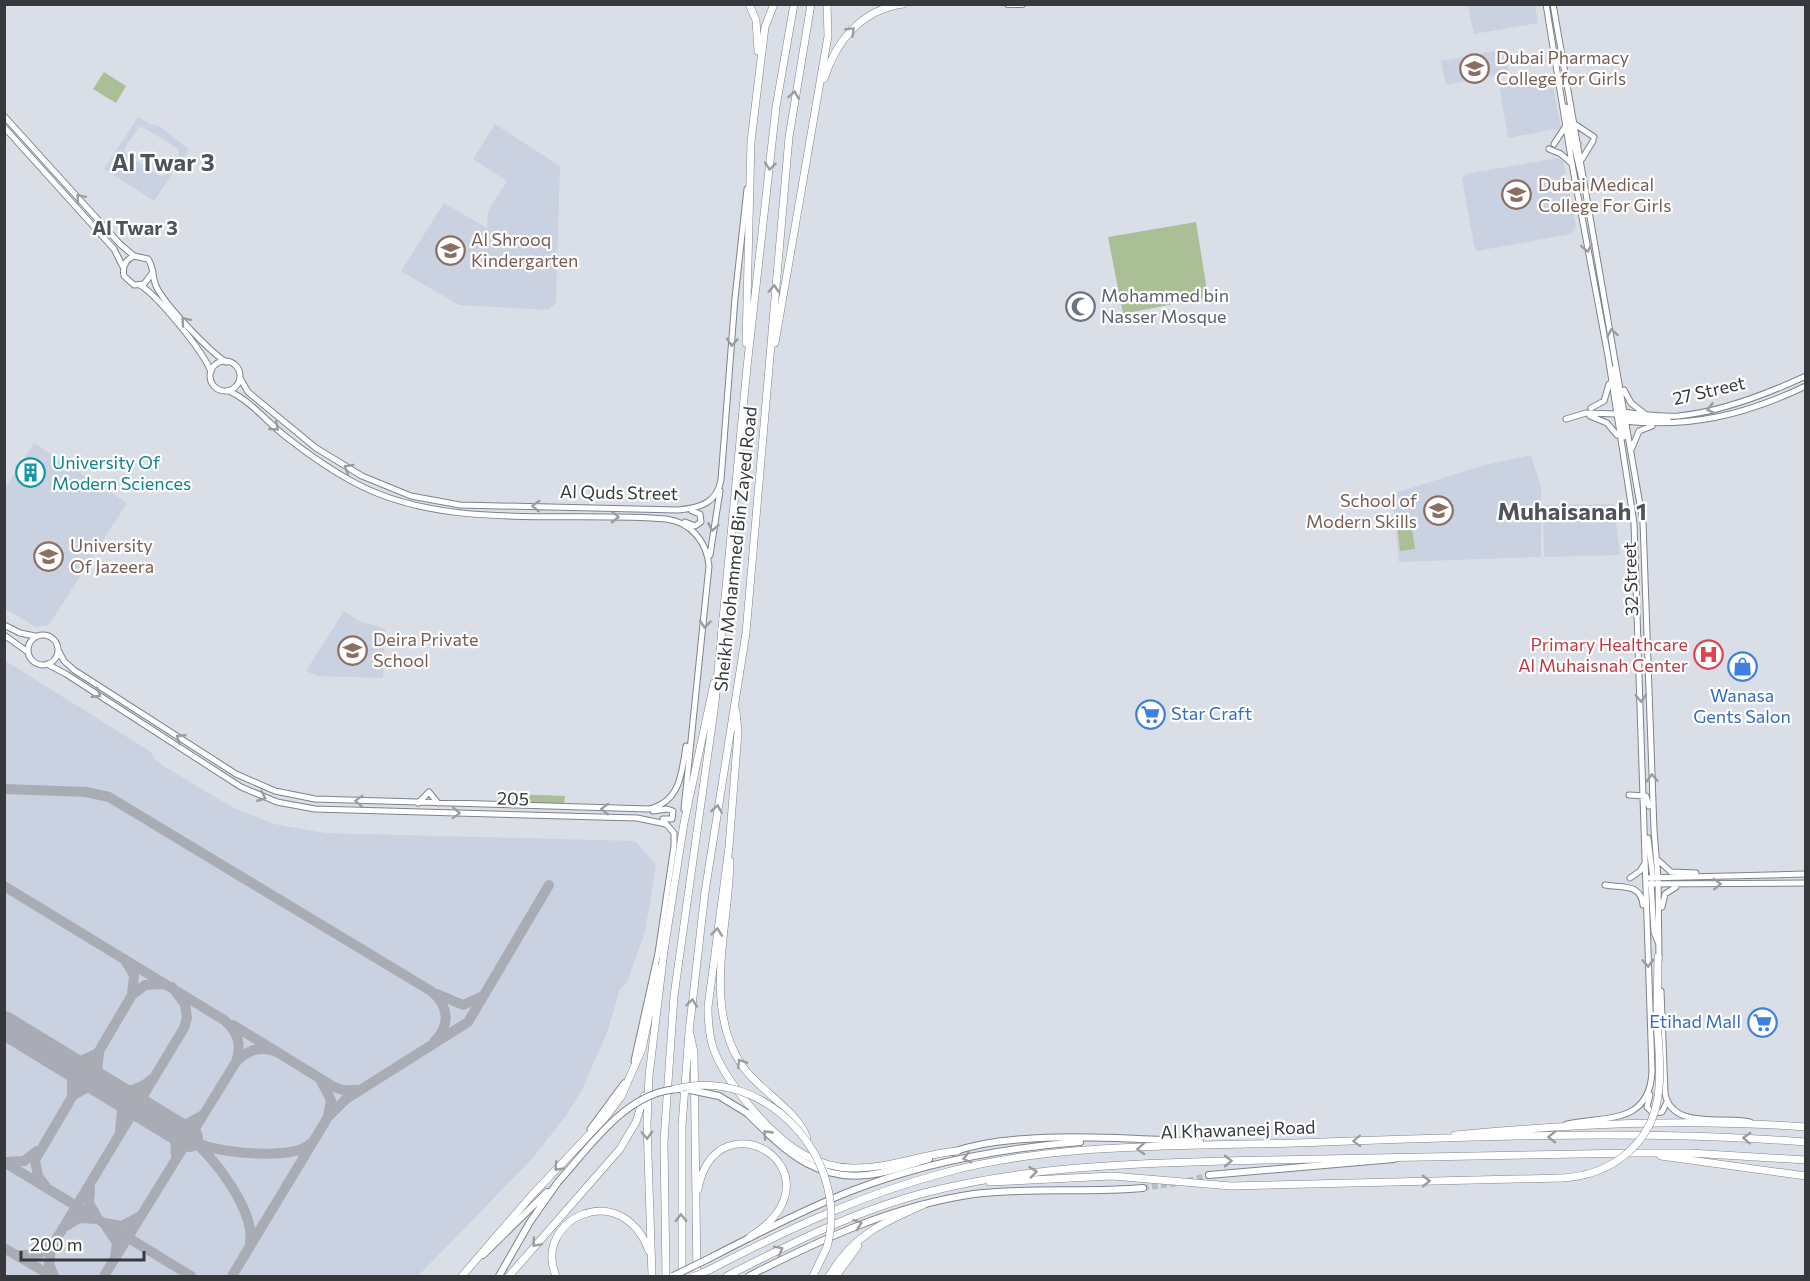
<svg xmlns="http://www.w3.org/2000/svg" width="1810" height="1281" font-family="Commissioner,sans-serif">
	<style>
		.built { fill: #cad2e1; fill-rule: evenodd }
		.green { fill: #abbf97 }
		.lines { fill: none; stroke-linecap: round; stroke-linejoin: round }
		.taxiway { stroke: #a9acb4; stroke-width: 10 }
		.runway { stroke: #a9acb4; stroke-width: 28 }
		.primary-tunnel { stroke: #b9bdc5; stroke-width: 6; stroke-dasharray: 6 3; stroke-linecap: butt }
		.secondary-casing { stroke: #7f838b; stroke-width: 7 }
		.primary-casing { stroke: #7f838b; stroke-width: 8 }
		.highway-casing { stroke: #7f838b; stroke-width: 8 }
		.secondary { stroke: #fff; stroke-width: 5 }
		.primary { stroke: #fff; stroke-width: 6 }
		.highway { stroke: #fff; stroke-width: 7 }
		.primary-bridge-casing { stroke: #7f838b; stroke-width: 8; stroke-linecap: butt }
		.highway-bridge-casing { stroke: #7f838b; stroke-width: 8; stroke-linecap: butt }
		.primary-bridge { stroke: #fff; stroke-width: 6 }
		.highway-bridge { stroke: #fff; stroke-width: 7 }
		.oneway { stroke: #9a9c9e }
		.labels { text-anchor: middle; stroke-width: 4.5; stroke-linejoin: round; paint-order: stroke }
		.education-label { font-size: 18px; fill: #785e54; stroke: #fff; text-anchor: start }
		.worship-label { font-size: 18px; fill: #5b616d; stroke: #fff; text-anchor: start }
		.street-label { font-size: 18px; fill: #36383c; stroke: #fff }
		.culture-label { font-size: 18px; fill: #0d838f; stroke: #fff; text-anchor: start }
		.health-label { font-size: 18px; fill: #be3a42; stroke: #fff; text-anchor: end }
		.shop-label { font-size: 18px; fill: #366cbe; stroke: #fff }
		.neighbourhood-label { font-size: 20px; font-weight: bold; fill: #4f535a; stroke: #fff }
		.district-label { font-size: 24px; font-weight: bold; fill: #4f535a; stroke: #fff }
	</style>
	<rect width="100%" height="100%" fill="#dadee7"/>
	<!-- built -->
	<path class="built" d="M1468 5H1535L1538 23 1474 34Z
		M1504 49 1509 73 1446 85 1441 61Z
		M1551 75 1561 128 1508 138 1499 84Z
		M138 117 150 124 159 126 189 149 154 201 104 169ZM143 127 178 149 179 154 165 175 160 176 125 153 124 149 138 128Z
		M495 124 560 166 556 303 548 310 459 305 401 271 444 203 487 228 488 211 507 181 473 159Z
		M1558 158 1563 161 1576 226 1571 234 1477 251 1475 249 1462 179 1465 174Z
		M34 443 127 503 49 625 36 627 4 608 5 488Z
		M1531 455 1541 487V557L1399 562 1392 494 1481 466Z
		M1614 504 1620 555 1544 557 1543 505Z
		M344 611 359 621 385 629 383 678 318 676 306 671Z
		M4 660 151 752 154 759 165 767 232 807 274 824 326 833 635 841 656 865 645 932 627 982 620 989 608 1030 582 1090 565 1117 532 1159 418 1276H5Z"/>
	<!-- green -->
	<path class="green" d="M104 72 126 86 116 103 93 89Z
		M1196 222 1208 297 1123 314 1108 237Z
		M1411 523 1415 549 1400 551 1397 525Z
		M513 794 565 796 564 804 516 803Z"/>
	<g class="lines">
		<!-- taxiway -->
		<path class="taxiway" d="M4 789 86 792 109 797 431 991C449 1006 451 1025 434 1042
			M4 886 224 1020C238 1032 242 1044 236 1062
			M437 994 463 1005 483 996
			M132 995 145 985 164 984
			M233 1025 334 1087 343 1090H358
			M321 1081 331 1100 328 1116
			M108 1088C125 1093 139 1091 152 1079
			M108 1088 122 1109 120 1132
			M72 1094V1075L56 1057 79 1062 96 1054
			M74 1095 88 1087 108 1088 97 1070 99 1054
			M189 1138C213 1154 256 1213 250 1242
			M203 1145C223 1153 293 1160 310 1144
			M176 1156 175 1137 162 1121 183 1126 201 1116
			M4 1162 191 1276
			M6 1162 24 1161 37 1151
			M46 1187 38 1176 35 1160 132 995 134 975 126 962
			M66 1226 79 1218 98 1219 89 1203 90 1188
			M4 1248 52 1276
			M19 1255H38L53 1244
			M115 1256 117 1243 104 1223 122 1226 139 1217
			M54 1276 49 1264 51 1248 184 1028 187 1018 185 1004 172 987
			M104 1276 236 1062C248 1050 258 1046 275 1051
			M232 1276 328 1117 346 1099 468 1022 549 885"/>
		<!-- runway -->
		<path class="runway" d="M4 1025 189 1138"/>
		<!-- primary-tunnel -->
		<path class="primary-tunnel" d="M1188 1181 1209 1175
			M1143 1188 1178 1183"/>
		<defs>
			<path id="secondary" d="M1546 4 1572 164 1608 356 1634 523 1652 1071C1650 1125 1605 1116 1567 1124
				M1553 4 1643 522 1654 830 1658 878 1659 960
				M1566 107 1572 139 1578 144
				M4 116 120 244 134 256
				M1576 125 1594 137
				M4 127 114 249 123 267
				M1570 142 1575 149 1583 184
				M1554 144 1565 127
				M1549 149 1561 154 1572 164
				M1582 159 1593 141
				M153 272 144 284 134 285 124 276C122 267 125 260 134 256L148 259C154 267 152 277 156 286 165 305 208 350 226 362
				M140 285C158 296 204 352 211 372
				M210 376a15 15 0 1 1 30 0a15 15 0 1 1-30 0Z
				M1613 369 1621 416
				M240 378 248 392 316 448 362 476 411 496 460 505 678 510C700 508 717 503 721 480L735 298 747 189
				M1624 390 1631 403 1645 414
				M229 391C251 401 267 422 285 436 308 454 332 471 357 484 446 531 568 511 666 519 691 522 707 542 709 566L684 809
				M1591 408 1604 401 1609 384
				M1622 412C1641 414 1659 417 1678 416 1721 412 1767 394 1806 376
				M1590 416 1607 423 1617 435
				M1619 417 1624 437
				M1623 417 1668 419
				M1566 419 1586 413 1617 414
				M1624 421C1690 428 1745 415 1806 386
				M1632 448 1639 431 1652 426
				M685 522 695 526 701 522 700 514 692 511
				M710 555 720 491
				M4 625 20 633 35 636
				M28 650a15 15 0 1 1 30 0a15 15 0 1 1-30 0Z
				M4 635 28 652
				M58 650 64 661 74 670 236 774 275 791 315 799 649 809C680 802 682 773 686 746
				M47 664 66 674 241 787 277 802 315 809 637 818 666 824 674 833V846L658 953 634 1061
				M1629 795 1646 796 1649 806
				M418 803 429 792 438 803
				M653 811 667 809 673 811 672 819H663
				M1648 838 1653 879
				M1659 861 1671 872 1696 873
				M1630 878 1640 871 1645 863
				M1646 878 1806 874
				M1651 883 1654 932 1658 942
				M1646 884 1806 883
				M1605 885C1622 888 1641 883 1643 905
				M1662 907 1665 894 1676 887
				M1661 991 1665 1093C1671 1130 1723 1116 1750 1122
				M1650 1095 1647 1107 1653 1113 1662 1112 1667 1102
				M590 1129 624 1083"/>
			<path id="primary" d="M1008 4H1022
				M747 1113C786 1152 819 1186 880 1173 897 1170 913 1163 929 1159
				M953 1152C1015 1129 1133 1139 1200 1142
				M1209 1175 1394 1159
				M483 1255 547 1192
				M710 1258C756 1234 803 1210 851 1191 925 1162 1002 1148 1080 1142
				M499 1276 530 1222 558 1182
				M749 1276C822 1239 892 1206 974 1194 1030 1187 1087 1193 1143 1188"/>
			<path id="highway" d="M749 4 756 20 758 51
				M824 79C836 41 861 10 903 4
				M746 343 751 141 765 27 774 4
				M775 343 828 36 827 4
				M736 711 738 732 729 847 708 1007C708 1020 709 1032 712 1044 722 1079 772 1138 805 1155 819 1163 837 1168 853 1168 888 1169 922 1154 957 1151
				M730 861C729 928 702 1008 743 1067 761 1092 796 1109 807 1138
				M1657 1017 1658 957
				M690 1034 694 1052 697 1276
				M1455 1135C1572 1124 1688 1118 1806 1127
				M1661 1156 1806 1176
				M990 1182 1112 1176 1231 1186 1561 1178
				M698 1189C717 1091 849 1173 750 1237
				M709 1270C786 1230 863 1194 947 1172 1054 1143 1183 1146 1294 1143 1464 1137 1636 1129 1806 1142
				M462 1276 532 1195 605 1118 621 1097 642 1049 659 968
				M509 1276 620 1149 636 1122 644 1096
				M556 1276C532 1220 621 1176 649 1251
				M652 1276 647 1125 649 1076 664 951 684 823 714 683
				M666 1276 664 1141 674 996 715 703 747 367 776 107 794 4
				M682 1276V1126L689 1032 705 892 746 633 789 137 811 4
				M727 1276C792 1243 857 1210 928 1192 1039 1164 1153 1163 1266 1160 1389 1157 1512 1155 1635 1153H1690L1806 1160
				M813 1276 827 1247
				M829 1276C853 1236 881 1223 923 1205
				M836 1276 858 1246"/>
		</defs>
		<!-- secondary casing -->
		<use href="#secondary" class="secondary-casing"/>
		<!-- primary casing -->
		<use href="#primary" class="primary-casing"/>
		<!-- highway casing -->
		<use href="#highway" class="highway-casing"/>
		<!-- secondary -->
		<use href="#secondary" class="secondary"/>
		<!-- primary -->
		<use href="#primary" class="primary"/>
		<!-- highway -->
		<use href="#highway" class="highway"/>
		<defs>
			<path id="primary-bridge" d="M690 1090 719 1096 747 1113
				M558 1182C590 1147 627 1090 680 1089
				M673 1276 710 1258"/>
			<path id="highway-bridge" d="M675 1089C766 1065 851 1159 827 1247
				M1561 1178C1609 1176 1651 1146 1658 1096 1662 1070 1658 1042 1657 1017
				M695 1276 709 1270"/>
		</defs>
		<!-- primary-bridge casing -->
		<use href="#primary-bridge" class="primary-bridge-casing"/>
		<!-- highway-bridge casing -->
		<use href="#highway-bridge" class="highway-bridge-casing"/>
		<!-- primary-bridge -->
		<use href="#primary-bridge" class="primary-bridge"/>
		<!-- highway-bridge -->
		<use href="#highway-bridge" class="highway-bridge"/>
	</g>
	<!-- one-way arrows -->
	<defs><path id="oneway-chevron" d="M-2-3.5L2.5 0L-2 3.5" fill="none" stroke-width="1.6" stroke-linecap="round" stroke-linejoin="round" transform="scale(1.5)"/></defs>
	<g class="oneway">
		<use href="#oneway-chevron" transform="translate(851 31) rotate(-44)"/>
		<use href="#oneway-chevron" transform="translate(794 95) rotate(-81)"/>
		<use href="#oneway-chevron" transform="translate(770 166) rotate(96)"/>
		<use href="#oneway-chevron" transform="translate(80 198) rotate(-131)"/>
		<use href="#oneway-chevron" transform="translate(1587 248) rotate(79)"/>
		<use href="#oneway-chevron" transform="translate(774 289) rotate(-87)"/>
		<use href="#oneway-chevron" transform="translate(185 321) rotate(-131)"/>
		<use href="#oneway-chevron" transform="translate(1612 333) rotate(-100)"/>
		<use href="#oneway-chevron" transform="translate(732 342) rotate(94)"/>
		<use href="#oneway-chevron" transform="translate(1711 409) rotate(165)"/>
		<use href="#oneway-chevron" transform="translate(275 427) rotate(41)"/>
		<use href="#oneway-chevron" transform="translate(348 468) rotate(-150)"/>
		<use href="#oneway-chevron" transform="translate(536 506) rotate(-178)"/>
		<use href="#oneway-chevron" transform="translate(615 517) rotate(1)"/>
		<use href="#oneway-chevron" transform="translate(713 527) rotate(100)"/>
		<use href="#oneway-chevron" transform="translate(705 624) rotate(95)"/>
		<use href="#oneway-chevron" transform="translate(97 694) rotate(33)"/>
		<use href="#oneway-chevron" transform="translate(1641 698) rotate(88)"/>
		<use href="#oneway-chevron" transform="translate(180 738) rotate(-147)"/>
		<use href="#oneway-chevron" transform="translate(1652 778) rotate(-92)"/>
		<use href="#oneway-chevron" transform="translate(262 797) rotate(22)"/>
		<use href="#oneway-chevron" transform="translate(359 801) rotate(-178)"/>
		<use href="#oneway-chevron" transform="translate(605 809) rotate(-178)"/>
		<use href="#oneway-chevron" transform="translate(717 809) rotate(-81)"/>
		<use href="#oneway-chevron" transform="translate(456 813) rotate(2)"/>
		<use href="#oneway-chevron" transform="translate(1717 884) rotate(-2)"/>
		<use href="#oneway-chevron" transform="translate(717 932) rotate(-83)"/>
		<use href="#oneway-chevron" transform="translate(1648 963) rotate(88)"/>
		<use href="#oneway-chevron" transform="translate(692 1003) rotate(-84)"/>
		<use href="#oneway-chevron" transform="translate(741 1063) rotate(-123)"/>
		<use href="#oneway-chevron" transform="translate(767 1134) rotate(-134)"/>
		<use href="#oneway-chevron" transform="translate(647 1135) rotate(88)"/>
		<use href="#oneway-chevron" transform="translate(1552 1137) rotate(179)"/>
		<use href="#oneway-chevron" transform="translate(1747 1138) rotate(-177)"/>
		<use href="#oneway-chevron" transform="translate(1357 1141) rotate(178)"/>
		<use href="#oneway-chevron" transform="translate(1141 1149) rotate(177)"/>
		<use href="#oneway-chevron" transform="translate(967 1158) rotate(168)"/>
		<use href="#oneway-chevron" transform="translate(1228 1161) rotate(-1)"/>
		<use href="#oneway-chevron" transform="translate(558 1167) rotate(134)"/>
		<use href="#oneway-chevron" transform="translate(1033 1172) rotate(-7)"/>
		<use href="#oneway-chevron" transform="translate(1426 1181) rotate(-1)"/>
		<use href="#oneway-chevron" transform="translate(681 1218) rotate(-91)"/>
		<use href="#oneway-chevron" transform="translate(858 1224) rotate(-21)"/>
		<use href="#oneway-chevron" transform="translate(536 1243) rotate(130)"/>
		<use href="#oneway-chevron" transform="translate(779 1250) rotate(-27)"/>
	</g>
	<!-- icons -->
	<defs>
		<symbol id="university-ring" viewBox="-11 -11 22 22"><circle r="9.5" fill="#fff" stroke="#8d6e63" stroke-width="1.5"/><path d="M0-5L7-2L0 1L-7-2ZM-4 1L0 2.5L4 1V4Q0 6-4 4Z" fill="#8d6e63"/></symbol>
		<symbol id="school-ring" viewBox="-11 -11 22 22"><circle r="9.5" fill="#fff" stroke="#8d6e63" stroke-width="1.5"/><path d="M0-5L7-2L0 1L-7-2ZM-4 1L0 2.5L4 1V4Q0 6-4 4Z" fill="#8d6e63"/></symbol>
		<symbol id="mosque-ring" viewBox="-11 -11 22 22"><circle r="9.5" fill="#fff" stroke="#6b7280" stroke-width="1.5"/><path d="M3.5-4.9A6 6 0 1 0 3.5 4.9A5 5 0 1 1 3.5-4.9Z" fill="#6b7280"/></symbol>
		<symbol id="building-ring" viewBox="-11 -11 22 22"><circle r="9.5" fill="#fff" stroke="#0f9aa8" stroke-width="1.5"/><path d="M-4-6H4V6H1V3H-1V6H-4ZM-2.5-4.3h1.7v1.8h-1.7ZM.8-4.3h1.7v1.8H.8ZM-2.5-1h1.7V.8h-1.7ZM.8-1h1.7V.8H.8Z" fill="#0f9aa8"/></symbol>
		<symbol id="hospital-ring" viewBox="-11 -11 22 22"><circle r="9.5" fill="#fff" stroke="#e0444e" stroke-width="1.5"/><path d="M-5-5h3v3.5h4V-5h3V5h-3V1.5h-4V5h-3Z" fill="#e0444e"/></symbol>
		<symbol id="shop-ring" viewBox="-11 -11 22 22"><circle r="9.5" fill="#fff" stroke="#3f7fe0" stroke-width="1.5"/><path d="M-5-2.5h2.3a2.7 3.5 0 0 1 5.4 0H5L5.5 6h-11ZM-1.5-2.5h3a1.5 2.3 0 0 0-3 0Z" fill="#3f7fe0"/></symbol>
		<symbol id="supermarket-ring" viewBox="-11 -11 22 22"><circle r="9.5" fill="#fff" stroke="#3f7fe0" stroke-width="1.5"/><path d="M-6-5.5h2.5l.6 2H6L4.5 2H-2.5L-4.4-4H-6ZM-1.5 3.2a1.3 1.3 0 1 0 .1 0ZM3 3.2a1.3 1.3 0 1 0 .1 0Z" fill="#3f7fe0"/></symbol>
	</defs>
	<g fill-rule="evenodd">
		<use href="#university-ring" x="1458" y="52" width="33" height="33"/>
		<use href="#university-ring" x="1500" y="178" width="33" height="33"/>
		<use href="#school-ring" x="434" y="234" width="33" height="33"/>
		<use href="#mosque-ring" x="1064" y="290" width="33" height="33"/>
		<use href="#building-ring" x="14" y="456" width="33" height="33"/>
		<use href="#school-ring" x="1422" y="494" width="33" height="33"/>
		<use href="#university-ring" x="32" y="540" width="33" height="33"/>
		<use href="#school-ring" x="336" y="634" width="33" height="33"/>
		<use href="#hospital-ring" x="1692" y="638" width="33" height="33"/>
		<use href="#shop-ring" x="1726" y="650" width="33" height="33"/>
		<use href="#supermarket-ring" x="1134" y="698" width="33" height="33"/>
		<use href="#supermarket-ring" x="1746" y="1006" width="33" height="33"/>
	</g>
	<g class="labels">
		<!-- education labels -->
		<g class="education-label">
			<text x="1496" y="64">Dubai Pharmacy<tspan x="1496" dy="21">College for Girls</tspan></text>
			<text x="1538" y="191">Dubai Medical<tspan x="1538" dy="21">College For Girls</tspan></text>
			<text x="471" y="246">Al Shrooq<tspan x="471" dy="21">Kindergarten</tspan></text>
			<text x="1417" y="507" text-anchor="end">School of<tspan x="1417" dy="21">Modern Skills</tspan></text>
			<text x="70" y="552">University<tspan x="70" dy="21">Of Jazeera</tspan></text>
			<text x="373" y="646">Deira Private<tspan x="373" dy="21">School</tspan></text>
		</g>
		<!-- worship labels -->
		<g class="worship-label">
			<text x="1101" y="302">Mohammed bin<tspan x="1101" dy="21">Nasser Mosque</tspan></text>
		</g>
		<!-- street labels -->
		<g class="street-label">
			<text transform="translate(1709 391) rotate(-13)" y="6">27 Street</text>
			<text transform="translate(619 493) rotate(1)" y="6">Al Quds Street</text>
			<text transform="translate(736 549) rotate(-84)" y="6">Sheikh Mohammed Bin Zayed Road</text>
			<text transform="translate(1631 579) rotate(-92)" y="6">32 Street</text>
			<text transform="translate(513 799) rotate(2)" y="6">205</text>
			<text transform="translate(1238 1130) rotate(-2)" y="6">Al Khawaneej Road</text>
		</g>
		<!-- culture labels -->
		<g class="culture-label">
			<text x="52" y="469">University Of<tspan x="52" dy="21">Modern Sciences</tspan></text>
		</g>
		<!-- health labels -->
		<g class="health-label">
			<text x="1688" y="651">Primary Healthcare<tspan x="1688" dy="21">Al Muhaisnah Center</tspan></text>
		</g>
		<!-- shop labels -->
		<g class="shop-label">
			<text x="1742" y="702">Wanasa<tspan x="1742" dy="21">Gents Salon</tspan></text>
			<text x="1171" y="720" text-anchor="start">Star Craft</text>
			<text x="1741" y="1028" text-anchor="end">Etihad Mall</text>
		</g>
		<!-- neighbourhood labels -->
		<g class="neighbourhood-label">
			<text x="135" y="235">Al Twar 3</text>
		</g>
		<!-- district labels -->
		<g class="district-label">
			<text x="163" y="171">Al Twar 3</text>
			<text x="1572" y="520">Muhaisanah 1</text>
		</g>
	</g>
	<!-- border -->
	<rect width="1810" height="1281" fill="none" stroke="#36383c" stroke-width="12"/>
	<!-- scale -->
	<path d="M21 1251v9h123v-9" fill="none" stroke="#36383c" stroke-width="3"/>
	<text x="30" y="1251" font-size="18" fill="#36383c" stroke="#ffffff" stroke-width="4.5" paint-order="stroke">200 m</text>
</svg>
